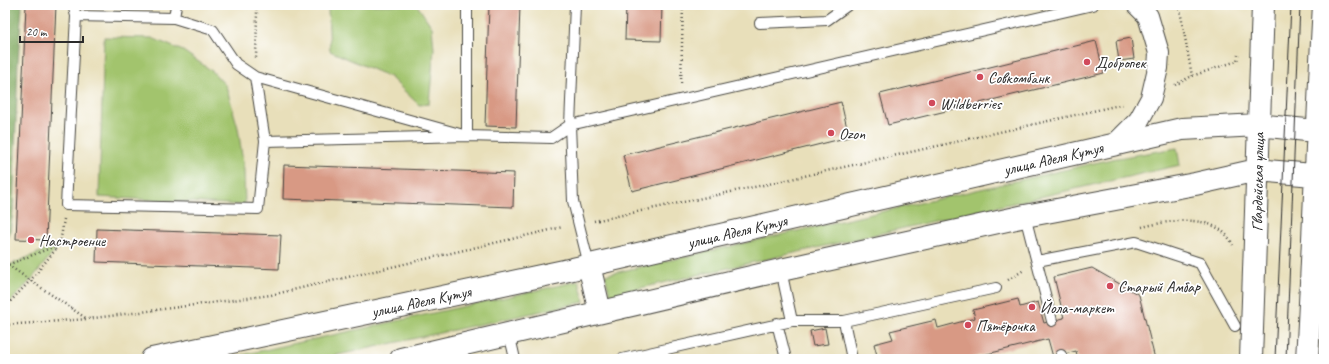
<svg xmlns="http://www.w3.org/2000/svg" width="1329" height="364" font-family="Caveat,sans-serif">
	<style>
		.green { fill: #a2c46d; stroke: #66784c }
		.forest { fill: #81aa60; stroke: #566a46 }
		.building { fill: #d89984 }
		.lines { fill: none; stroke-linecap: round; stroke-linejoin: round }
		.service-casing { stroke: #474640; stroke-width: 12 }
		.minor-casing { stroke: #474640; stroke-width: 22 }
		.secondary-casing { stroke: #474640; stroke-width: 24 }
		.path { stroke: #474640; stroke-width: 2.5; stroke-dasharray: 1 3; stroke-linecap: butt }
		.service { stroke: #fff; stroke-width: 10 }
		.minor { stroke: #fff; stroke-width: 20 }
		.secondary { stroke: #fff; stroke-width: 22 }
		.tram { stroke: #2b2b2b; stroke-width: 1 }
		.poi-dot { fill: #d1495b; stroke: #fff; stroke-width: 1.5 }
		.labels { text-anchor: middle; stroke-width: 3.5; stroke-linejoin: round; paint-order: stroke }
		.poi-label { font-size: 16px; fill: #2b2b2b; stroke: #fff; text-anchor: start }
		.street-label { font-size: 16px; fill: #2b2b2b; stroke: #fff }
	</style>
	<rect width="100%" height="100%" fill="#fff"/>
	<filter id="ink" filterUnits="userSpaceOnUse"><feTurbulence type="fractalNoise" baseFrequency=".025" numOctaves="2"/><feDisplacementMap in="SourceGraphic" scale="8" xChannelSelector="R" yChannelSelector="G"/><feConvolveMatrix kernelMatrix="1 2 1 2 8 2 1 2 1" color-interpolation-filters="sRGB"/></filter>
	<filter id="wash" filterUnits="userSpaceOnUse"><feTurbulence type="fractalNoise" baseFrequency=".012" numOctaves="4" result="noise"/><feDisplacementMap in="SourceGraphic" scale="16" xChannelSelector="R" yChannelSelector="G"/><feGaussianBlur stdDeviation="0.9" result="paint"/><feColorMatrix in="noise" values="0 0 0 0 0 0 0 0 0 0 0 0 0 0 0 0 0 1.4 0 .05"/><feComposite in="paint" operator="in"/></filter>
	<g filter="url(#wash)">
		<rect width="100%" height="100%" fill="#e8dfba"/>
		<!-- green -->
		<path class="green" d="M331 5H417L432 27 434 49 429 104 419 105 390 77 330 51 328 9Z
			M104 37 152 38 183 51 212 71 226 86 238 128 244 170 245 205 99 197Z
			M1177 148 1180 165 610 295 605 275 1112 159Z
			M60 244 30 281 5 307V263L9 265Z
			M579 281 584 302 319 359H224Z"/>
		<!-- forest -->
		<path class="forest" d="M5 5H22L18 61 13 211 9 237 5 234Z"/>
		<g id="blocks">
			<!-- building -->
			<path class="building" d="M26 5H56L46 240 16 239Z
				M489 5H520L516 127 485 126Z
				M626 5H662L661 41 625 40Z
				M1131 38 1134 59 1119 61 1116 41Z
				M1096 41 1104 73 888 125 880 94Z
				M841 102 849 137 632 191 623 155Z
				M284 165 514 173 513 207 283 199Z
				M97 229 281 235 279 269 96 262Z
				M1092 268 1139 295 1155 359H1078L1076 351 1053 357 1048 339 967 359H878L874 344 893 339 890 331 936 320 938 328 975 318 973 310 1018 299 1020 307 1038 302 1044 323 1064 318 1054 277Z
				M825 328 828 344 813 346 810 331Z"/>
		</g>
	</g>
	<g filter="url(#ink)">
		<use href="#blocks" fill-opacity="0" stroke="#474640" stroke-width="1"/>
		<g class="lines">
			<defs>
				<path id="service" d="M73 5 76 16 66 205 258 209 265 141 467 136 551 138 570 125 1093 5
					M575 5 570 125 573 201 589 265
					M76 16 174 18 176 5
					M174 18 213 30 236 64 255 77 265 141
					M760 23 827 20 848 5
					M255 77 467 136V5
					M1025 216 1052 321
					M1037 261 1136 242 1200 263 1235 326
					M781 270 792 321
					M844 321 852 359
					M777 323 786 359
					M509 333 515 359
					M1061 355 1062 359
					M622 359 792 321H844L996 288"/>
				<path id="minor" d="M1115 144 1139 120 1151 98 1158 68 1159 53 1148 16 1137 5"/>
				<path id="secondary" d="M589 265 600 312
					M152 359 564 271 1182 129 1258 125 1316 131 1324 134
					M401 359 781 270 1025 216 1195 184 1257 170 1324 176
					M1251 359 1263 5
					M1307 359C1314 241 1317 123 1324 5"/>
			</defs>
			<!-- service casing -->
			<use href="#service" class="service-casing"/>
			<!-- minor casing -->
			<use href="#minor" class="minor-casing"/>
			<!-- secondary casing -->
			<use href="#secondary" class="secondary-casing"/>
			<!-- path -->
			<path class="path" d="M255 5 257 10 256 58
				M1172 5 1180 10 1192 76
				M681 83 683 5
				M1175 85 1192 76 1237 61 1238 55
				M594 221 773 183 1124 104
				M1142 227C1172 220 1217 212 1233 245
				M5 263 87 319
				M5 266 58 245
				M1008 280 1024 270
				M5 307 30 281 60 244 64 219
				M5 325 87 319 271 295 563 227"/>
			<!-- service -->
			<use href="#service" class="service"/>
			<!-- minor -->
			<use href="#minor" class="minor"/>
			<!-- secondary -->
			<use href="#secondary" class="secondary"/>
			<!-- tram -->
			<path class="tram" d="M1275 359 1291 5
				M1286 359 1300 5"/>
		</g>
	</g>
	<!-- markers -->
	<g class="poi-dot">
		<circle cx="1087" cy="62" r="4"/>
		<circle cx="980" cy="77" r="4"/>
		<circle cx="932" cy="103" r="4"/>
		<circle cx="831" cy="133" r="4"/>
		<circle cx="31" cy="240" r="4"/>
		<circle cx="1110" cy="286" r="4"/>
		<circle cx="1032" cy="307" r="4"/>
		<circle cx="968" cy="325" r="4"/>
	</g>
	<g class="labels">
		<!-- poi labels -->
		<g class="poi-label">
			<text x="1095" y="68">Добропек</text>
			<text x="988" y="83">Совкомбанк</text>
			<text x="940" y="109">Wildberries</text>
			<text x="839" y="139">Ozon</text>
			<text x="39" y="246">Настроение</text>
			<text x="1118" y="292">Старый Амбар</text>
			<text x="1040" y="313">Йола-маркет</text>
			<text x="976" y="331">Пятёрочка</text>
		</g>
		<!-- street labels -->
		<g class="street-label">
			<text transform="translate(1053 158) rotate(-13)" y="6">улица Аделя Кутуя</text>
			<text transform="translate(1257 182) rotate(-89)" y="6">Гвардейская улица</text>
			<text transform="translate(737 231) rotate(-13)" y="6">улица Аделя Кутуя</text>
			<text transform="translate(421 301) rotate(-12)" y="6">улица Аделя Кутуя</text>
		</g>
	</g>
	<!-- margin -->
	<rect width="1329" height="364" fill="none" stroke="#fff" stroke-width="20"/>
	<!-- scale -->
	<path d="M20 36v6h63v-6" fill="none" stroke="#2b2b2b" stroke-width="2"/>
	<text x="26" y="36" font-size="12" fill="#2b2b2b" stroke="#ffffff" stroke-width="3" paint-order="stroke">20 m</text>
</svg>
